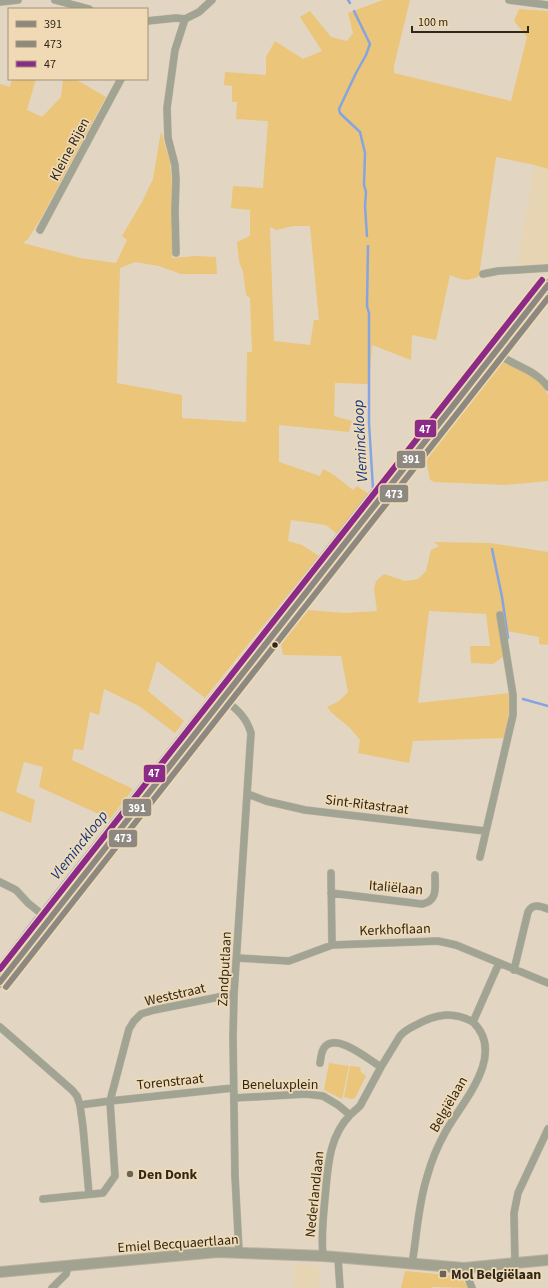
<svg xmlns="http://www.w3.org/2000/svg" width="548" height="1288" font-family="'Source Sans 3',sans-serif">
	<style>
		.built { fill: #e6d4b3 }
		.green { fill: #eac57a; fill-rule: evenodd }
		.lines { fill: none; stroke-linecap: round; stroke-linejoin: round }
		.stream { stroke: #86a5e0; stroke-width: 2.5 }
		.street-casing { stroke: #bcb2a3; stroke-width: 8 }
		.secondary-casing { stroke: #bcb2a3; stroke-width: 12 }
		.primary-casing { stroke: #bcb2a3; stroke-width: 12 }
		.street { stroke: #a1a393; stroke-width: 7 }
		.secondary { stroke: #a1a28f; stroke-width: 10 }
		.primary { stroke: #a2a38f; stroke-width: 11 }
		.bus-1-casing { stroke: #efdab5; stroke-width: 9 }
		.bus-2-casing { stroke: #efdab5; stroke-width: 9 }
		.bus-3-casing { stroke: #efdab5; stroke-width: 9 }
		.bus-1 { stroke: #8d8880; stroke-width: 6 }
		.bus-2 { stroke: #8d8880; stroke-width: 6 }
		.bus-3 { stroke: #8c2b87; stroke-width: 6 }
		.bus-dot { fill: #2f2719; stroke: #efdab5; stroke-width: 1.5 }
		.poi-dot { fill: #6e6454; stroke: #efdab5; stroke-width: 1.5 }
		.labels { text-anchor: middle; stroke-width: 3.5; stroke-linejoin: round; paint-order: stroke }
		.street-label { font-size: 14px; fill: #2f2719; stroke: #efdab5 }
		.poi-label { font-size: 14px; font-weight: bold; fill: #2f2719; stroke: #efdab5; text-anchor: start }
		.water-label { font-size: 15px; font-style: italic; fill: #0e3687; stroke: #efdab5 }
		.line-badge { stroke: #efdab5; stroke-width: 1.5 }
		.badge-label { font-size: 11px; text-anchor: middle; font-weight: bold; fill: #fff }
	</style>
	<rect width="100%" height="100%" fill="#e2d6c2"/>
	<!-- built -->
	<path class="built" d="M535 165 548 169V265L517 264Z
		M295 1264 319 1266V1288H294Z"/>
	<!-- green -->
	<path class="green" d="M383 0H410L394 66V73L511 101 527 37 514 21 519 9 548 11V169L535 165 496 157 479 276C467 282 463 280 450 275L436 340 412 335 411 360 372 345 369 384 335 383 334 416 352 421 349 432 279 425V462L320 476 323 469 334 475 353 490 357 486 369 494 338 535 326 525 291 520 288 541 302 545 319 556 205 698 157 661 148 691 184 721 175 733 139 706 104 689 99 715 90 712 83 750 74 749 72 760 133 789 110 819 39 787 43 767 24 762 16 792 35 800 31 823 0 811V84L10 87 12 79H36L27 110 42 117 61 97 63 79H75L106 97 40 220 28 239 23 243 80 258 116 263 127 240 122 236 142 202 153 179 161 131 170 162 172 186V258L195 256 216 257 217 274H181L159 266 135 262 120 268 117 383 182 395V418L246 422 247 352H252L250 298 246 295 243 272 239 261 237 242 250 236V210L231 208 233 186 263 188 268 121 236 119 237 102H232V86L224 85 225 72 266 75V57L275 41 303 59 322 51 300 17 310 11 331 37 347 41 353 33 348 13ZM294 226H310L319 320H314L310 345 274 341 270 227 276 230Z
		M502 362C520 370 542 375 548 396V481L505 485 435 482 430 480 426 460Z
		M434 542 490 543 548 552V645L539 644V637L502 630 504 656 493 664 471 663 470 646H490L486 614 429 611 418 703 510 693 511 699 505 738 413 741 409 763 358 753 360 740 350 728 332 713 327 707 339 701 348 692 341 656 283 655 281 644 308 610 345 613 377 611 374 589 376 581 384 574 405 581 418 579 426 571 431 550 439 546Z
		M329 1063 349 1066 342 1099 324 1090Z
		M350 1066 360 1067 361 1072 366 1076 355 1098 351 1099 344 1097Z
		M405 1271 459 1276 469 1288 434 1287 430 1288H401Z"/>
	<g class="lines">
		<!-- stream -->
		<path class="stream" d="M348 0 350 3
			M354 11 370 44 366 55 356 73 339 109 340 113 344 117 360 132 365 153 364 185 366 192 365 206 367 236
			M492 549 502 597 508 638
			M239 660 373 489 369 423V313L367 306 368 246
			M523 699 548 706
			M44 907 235 665
			M0 964 36 917"/>
		<defs>
			<path id="street" d="M55 0 89 9
				M509 0 548 5
				M0 2 18 0
				M147 21 176 18 185 19
				M40 230 121 79
				M176 253 175 211 176 180 175 165 168 138 167 108 175 50 185 19 199 12 212 0
				M483 274 498 271 548 268
				M495 352C513 366 535 369 548 387
				M223 698C236 709 246 716 251 733L234 994 233 1037 235 1176 239 1252
				M248 794 266 801 305 810 485 831
				M480 857 513 715V695L500 615
				M331 873 332 945
				M0 882 16 890 28 903 49 920
				M331 893 422 904C438 901 435 888 435 875
				M237 958 289 961 332 945 438 941 456 945 548 983
				M514 970 528 912C533 903 540 906 548 909
				M0 1027 72 1090 77 1096 80 1105 83 1127 89 1194
				M381 1067 400 1036C405 1030 410 1028 416 1025 436 1014 452 1011 473 1022
				M234 1098 306 1094 323 1096 338 1105 350 1115 360 1106 381 1067C369 1060 335 1031 324 1048 321 1052 321 1058 320 1063
				M80 1105 110 1101 233 1088
				M43 1199 103 1193 115 1176 110 1101 129 1029 134 1021 141 1014 154 1010 234 994
				M323 1256C321 1237 323 1218 325 1198 328 1168 328 1138 350 1115
				M338 1258 340 1288
				M515 1263 514 1213 518 1193 548 1129
				M412 1264C417 1235 418 1205 427 1177 431 1162 438 1145 446 1131 462 1102 507 1055 473 1022L499 963
				M464 1268 472 1288
				M52 1288 66 1274 68 1266"/>
			<path id="secondary" d="M0 1272 218 1252 323 1256 464 1268 548 1260"/>
			<path id="primary" d="M0 982 548 285"/>
		</defs>
		<!-- street casing -->
		<use href="#street" class="street-casing"/>
		<!-- secondary casing -->
		<use href="#secondary" class="secondary-casing"/>
		<!-- primary casing -->
		<use href="#primary" class="primary-casing"/>
		<!-- street -->
		<use href="#street" class="street"/>
		<!-- secondary -->
		<use href="#secondary" class="secondary"/>
		<!-- primary -->
		<use href="#primary" class="primary"/>
		<defs>
			<path id="bus-1" d="M0 982 548 285"/>
			<path id="bus-2" d="M6 987 548 298"/>
			<path id="bus-3" d="M0 969 542 280"/>
		</defs>
		<!-- bus-1 casing -->
		<use href="#bus-1" class="bus-1-casing"/>
		<!-- bus-2 casing -->
		<use href="#bus-2" class="bus-2-casing"/>
		<!-- bus-3 casing -->
		<use href="#bus-3" class="bus-3-casing"/>
		<!-- bus-1 -->
		<use href="#bus-1" class="bus-1"/>
		<!-- bus-2 -->
		<use href="#bus-2" class="bus-2"/>
		<!-- bus-3 -->
		<use href="#bus-3" class="bus-3"/>
	</g>
	<!-- markers -->
	<circle class="bus-dot" cx="275" cy="645" r="3.5"/>
	<g class="poi-dot">
		<circle cx="130" cy="1174" r="4"/>
		<rect x="439" y="1270" width="8" height="8" rx="2"/>
	</g>
	<g class="labels">
		<!-- street labels -->
		<g class="street-label">
			<text transform="translate(69 149) rotate(-62)" y="5">Kleine Rijen</text>
			<text transform="translate(367 804) rotate(7)" y="5">Sint-Ritastraat</text>
			<text transform="translate(396 887) rotate(5)" y="5">Italiëlaan</text>
			<text transform="translate(395 929) rotate(-2)" y="5">Kerkhoflaan</text>
			<text transform="translate(224 969) rotate(-87)" y="5">Zandputlaan</text>
			<text transform="translate(175 994) rotate(-13)" y="5">Weststraat</text>
			<text transform="translate(170 1081) rotate(-6)" y="5">Torenstraat</text>
			<text x="280" y="1089">Beneluxplein</text>
			<text transform="translate(448 1104) rotate(-60)" y="5">Belgiëlaan</text>
			<text transform="translate(314 1194) rotate(-84)" y="5">Nederlandlaan</text>
			<text transform="translate(178 1243) rotate(-4)" y="5">Emiel Becquaertlaan</text>
		</g>
		<!-- poi labels -->
		<g class="poi-label">
			<text x="138" y="1179">Den Donk</text>
			<text x="451" y="1279">Mol Belgiëlaan</text>
		</g>
		<!-- water labels -->
		<g class="water-label">
			<text transform="translate(360 441) rotate(-93)" y="5">Vleminckloop</text>
			<text transform="translate(79 845) rotate(-52)" y="5">Vleminckloop</text>
		</g>
	</g>
	<g class="line-badge">
		<rect x="414" y="419" width="23" height="19" rx="4" fill="#8c2b87"/>
		<rect x="396" y="450" width="30" height="19" rx="4" fill="#8d8880"/>
		<rect x="379" y="484" width="30" height="19" rx="4" fill="#8d8880"/>
		<rect x="143" y="764" width="23" height="19" rx="4" fill="#8c2b87"/>
		<rect x="122" y="798" width="30" height="19" rx="4" fill="#8d8880"/>
		<rect x="108" y="829" width="30" height="19" rx="4" fill="#8d8880"/>
	</g>
	<g class="badge-label">
		<text x="425" y="433">47</text>
		<text x="411" y="463">391</text>
		<text x="394" y="498">473</text>
		<text x="154" y="777">47</text>
		<text x="137" y="812">391</text>
		<text x="123" y="842">473</text>
	</g>
	<!-- legend -->
	<rect x="8" y="8" width="140" height="72" fill="#efdab5" stroke="#a29277"/>
	<rect x="16" y="21" width="20" height="6" fill="#8d8880" stroke="#a29277"/>
	<text x="44" y="28" font-size="12" fill="#2f2719">391</text>
	<rect x="16" y="41" width="20" height="6" fill="#8d8880" stroke="#a29277"/>
	<text x="44" y="48" font-size="12" fill="#2f2719">473</text>
	<rect x="16" y="61" width="20" height="6" fill="#8c2b87" stroke="#a29277"/>
	<text x="44" y="68" font-size="12" fill="#2f2719">47</text>
	<!-- scale -->
	<path d="M412 26v6h116v-6" fill="none" stroke="#2f2719" stroke-width="2"/>
	<text x="418" y="26" font-size="12" fill="#2f2719" stroke="#efdab5" stroke-width="3" paint-order="stroke">100 m</text>
</svg>
